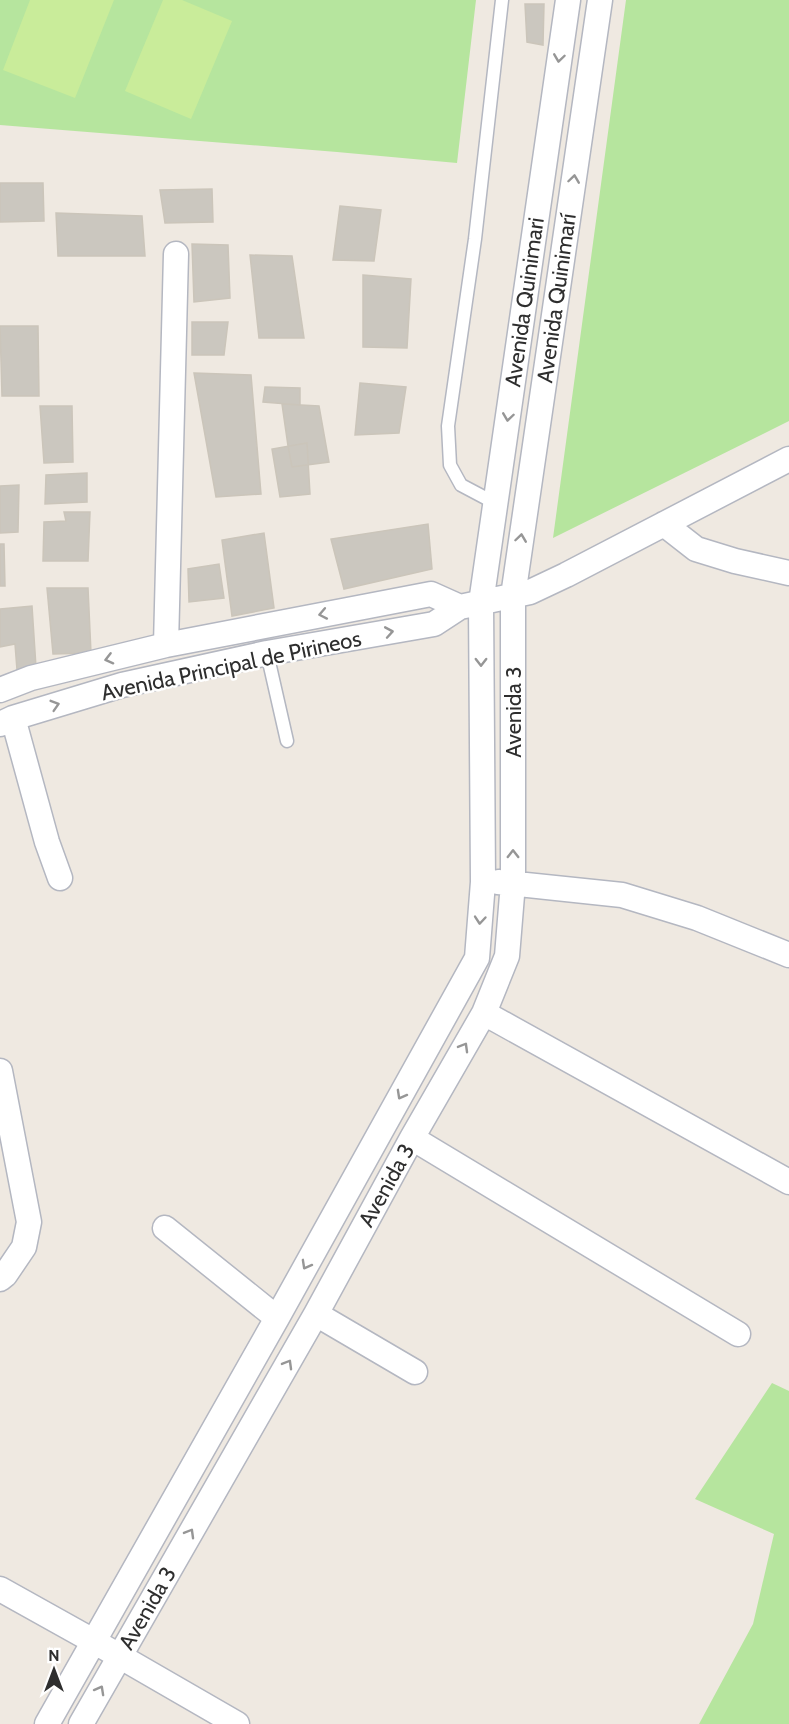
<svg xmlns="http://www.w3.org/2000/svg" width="789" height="1724" font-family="Cabin,sans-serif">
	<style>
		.green { fill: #b6e59e }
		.pitch { fill: #c9ec9a }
		.building { fill: #cbc7bf; stroke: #cbc5ba; stroke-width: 1.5 }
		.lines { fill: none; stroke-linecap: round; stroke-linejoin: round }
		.lane-casing { stroke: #b4b7c1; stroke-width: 15 }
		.street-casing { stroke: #b4b7c1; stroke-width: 27 }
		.lane { stroke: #fff; stroke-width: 12 }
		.street { stroke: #fff; stroke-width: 24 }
		.oneway { stroke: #969696 }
		.labels { text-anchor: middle; stroke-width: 5; stroke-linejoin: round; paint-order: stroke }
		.street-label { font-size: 22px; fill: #2e2e2e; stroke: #fff }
	</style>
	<rect width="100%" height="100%" fill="#efe9e1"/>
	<!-- green -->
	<path class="green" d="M0 0H476L457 163 337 152 0 125Z
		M626 0H789V421L553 538Z
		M772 1383 789 1391V1724H699L753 1624 774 1534 695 1499Z"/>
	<!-- pitch -->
	<path class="pitch" d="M30 0H114L75 98 3 70Z
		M163 0H182L232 21 191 119 125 91Z"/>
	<!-- building -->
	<path class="building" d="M525 4H544L543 45 527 42Z
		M0 183H43L44 221 0 222Z
		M212 189 213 222 165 223 160 190Z
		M340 206 381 210 374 261 333 260Z
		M56 213 142 216 145 256H58Z
		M192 244 228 245 230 298 194 302Z
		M250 255 292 256 304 338H259Z
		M363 275 411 279 407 348 363 347Z
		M192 322H228L224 355H192Z
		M0 326H38L39 396H2Z
		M194 373 251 375 261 494 216 497Z
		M360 383 406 387 399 433 355 435Z
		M265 387 300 388V405L263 402Z
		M282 404 319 406 329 462 292 467 288 446Z
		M40 406H72L73 462 44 463Z
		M307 443 310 494 280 497 272 449Z
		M87 473V502L45 504 46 475Z
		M19 485 18 532 0 533V486Z
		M64 512H90L88 561H43L44 522 66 521Z
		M428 524 432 569 344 589 331 539Z
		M264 533 274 608 232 616 222 540Z
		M0 544H4L5 586H0Z
		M219 564 224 598 189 602 188 569Z
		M47 588H88L91 653 53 654Z
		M32 606 36 667 17 670 15 644 0 647V609Z"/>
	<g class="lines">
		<defs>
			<path id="lane" d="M495 503 461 485 450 465 448 426 475 239 502 0
				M267 653 287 741"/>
			<path id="street" d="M664 524 696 549 735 561 789 573
				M166 645 176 254
				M0 690 31 678 166 645 431 594 460 607
				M13 718 47 842 60 878
				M0 724 13 718 122 685 267 653 434 624 460 607 530 592 566 575 789 459
				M498 882 622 895 697 918 789 955
				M484 1013 789 1182
				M0 1071 29 1222 24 1247 5 1275 0 1279
				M412 1138 738 1334
				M165 1228 277 1318
				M316 1314 415 1372
				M0 1589 95 1642 237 1724
				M47 1724 277 1318 477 958 483 882 481 603 568 0
				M81 1724 316 1314 412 1138 484 1013 507 956 513 883V596L600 0"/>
		</defs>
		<!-- lane casing -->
		<use href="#lane" class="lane-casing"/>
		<!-- street casing -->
		<use href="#street" class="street-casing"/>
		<!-- lane -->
		<use href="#lane" class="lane"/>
		<!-- street -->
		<use href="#street" class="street"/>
	</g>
	<!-- one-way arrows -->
	<defs><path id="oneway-chevron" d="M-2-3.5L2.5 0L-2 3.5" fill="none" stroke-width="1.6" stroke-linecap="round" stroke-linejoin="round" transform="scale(1.5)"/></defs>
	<g class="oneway">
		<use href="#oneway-chevron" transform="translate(559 58) rotate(98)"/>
		<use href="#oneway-chevron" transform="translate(574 179) rotate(-82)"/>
		<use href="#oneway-chevron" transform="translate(508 417) rotate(98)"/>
		<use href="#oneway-chevron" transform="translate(521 538) rotate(-82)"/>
		<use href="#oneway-chevron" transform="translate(323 614) rotate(169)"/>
		<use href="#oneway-chevron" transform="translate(389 632) rotate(-10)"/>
		<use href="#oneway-chevron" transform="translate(109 659) rotate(166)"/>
		<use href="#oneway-chevron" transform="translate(481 662) rotate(90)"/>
		<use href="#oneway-chevron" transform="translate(55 705) rotate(-17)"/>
		<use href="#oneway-chevron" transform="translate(513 854) rotate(-90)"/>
		<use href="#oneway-chevron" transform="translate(480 920) rotate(95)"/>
		<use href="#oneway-chevron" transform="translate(464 1047) rotate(-60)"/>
		<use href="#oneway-chevron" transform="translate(401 1095) rotate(119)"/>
		<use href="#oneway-chevron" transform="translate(306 1265) rotate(119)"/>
		<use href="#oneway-chevron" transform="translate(288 1364) rotate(-60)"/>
		<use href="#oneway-chevron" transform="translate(190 1533) rotate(-60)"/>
		<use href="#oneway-chevron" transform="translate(100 1690) rotate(-61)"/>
	</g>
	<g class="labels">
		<!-- street labels -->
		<g class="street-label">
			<text transform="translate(556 298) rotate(-82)" y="8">Avenida Quinimarí</text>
			<text transform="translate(524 302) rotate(-82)" y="8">Avenida Quinimari</text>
			<text transform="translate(231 665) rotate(-12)" y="8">Avenida Principal de Pirineos</text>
			<text transform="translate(513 712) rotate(-90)" y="8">Avenida 3</text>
			<text transform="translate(386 1185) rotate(-61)" y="8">Avenida 3</text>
			<text transform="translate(147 1608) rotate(-60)" y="8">Avenida 3</text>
		</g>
	</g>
	<!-- north arrow -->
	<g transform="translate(54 1670)" stroke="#ffffff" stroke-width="4.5" paint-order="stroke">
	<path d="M0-4.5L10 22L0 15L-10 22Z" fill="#2e2e2e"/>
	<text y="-9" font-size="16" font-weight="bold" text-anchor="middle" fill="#2e2e2e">N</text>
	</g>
</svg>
